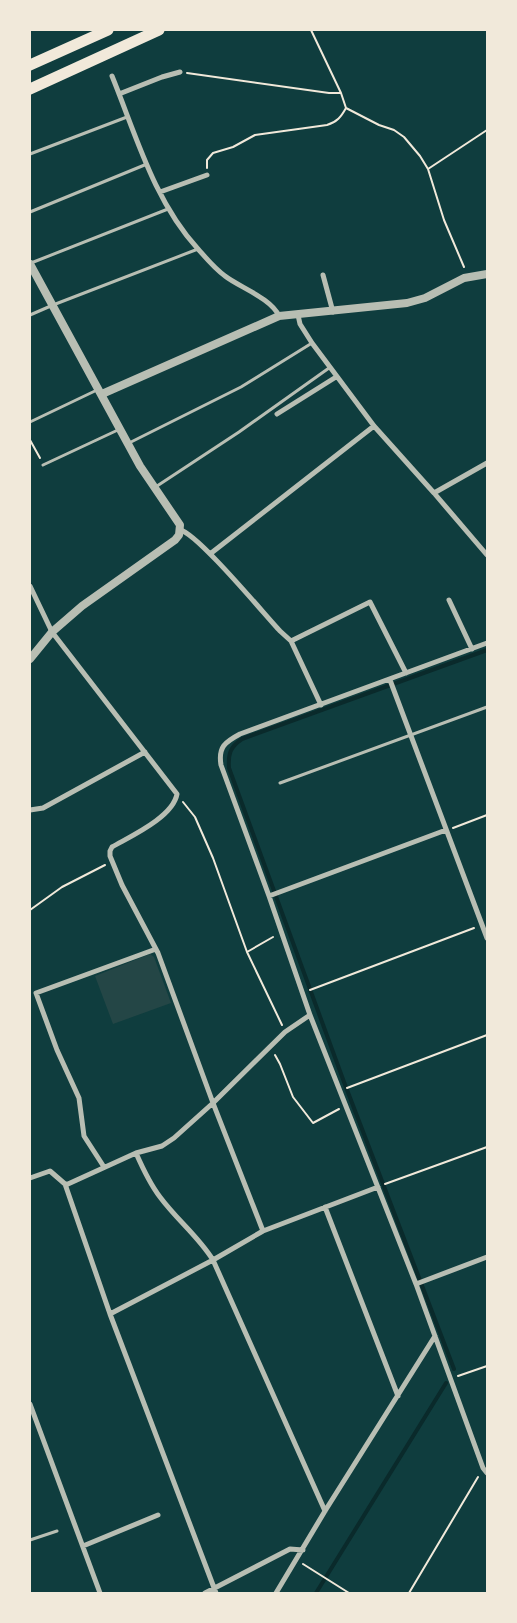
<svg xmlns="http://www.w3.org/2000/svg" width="517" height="1623" font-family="'Fira Sans',sans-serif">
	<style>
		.green { fill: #244646 }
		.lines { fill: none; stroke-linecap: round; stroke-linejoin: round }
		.stream { stroke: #0a2a2b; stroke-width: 4 }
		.path { stroke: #f1e9da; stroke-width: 2 }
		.service { stroke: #b8beb3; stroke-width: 3 }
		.minor { stroke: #b8beb3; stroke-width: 5 }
		.tertiary { stroke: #b8beb3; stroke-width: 8 }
		.motorway { stroke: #f1e9da; stroke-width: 11 }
	</style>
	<rect width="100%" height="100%" fill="#0f3d3e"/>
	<!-- green -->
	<path class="green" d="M150 954 154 957 171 1003 113 1024 95 976Z"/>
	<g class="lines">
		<!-- stream -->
		<path class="stream" d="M454 1369 344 1082 229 768C228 754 230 747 242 739L487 650
			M316 1593 446 1383"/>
		<!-- path -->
		<path class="path" d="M187 73 329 93H341
			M346 108 379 125 394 130 404 137 420 156 428 169 444 220 464 267
			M207 168V160L213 153 233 147 255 135 327 125C337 122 341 117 346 108L341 93 311 30
			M428 169 487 130
			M30 440 40 458
			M183 802 195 817 213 858 247 952 282 1025
			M453 828 487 815
			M30 910 62 887 105 865
			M247 952 273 937
			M310 990 474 928
			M275 1055 280 1064 293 1097 313 1123 339 1109
			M347 1088 487 1035
			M385 1184 487 1147
			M458 1376 487 1366
			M303 1564 349 1593
			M409 1593 478 1477"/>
		<!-- service -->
		<path class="service" d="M30 154 127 117
			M30 212 147 164
			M31 263 168 209
			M30 315 53 305 198 249
			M30 422 97 390
			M129 443 241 387 312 343
			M43 465 120 429
			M154 488 239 432 329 368
			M280 783 487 707
			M30 1540 57 1531"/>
		<!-- minor -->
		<path class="minor" d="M112 76C136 135 154 201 198 249 206 258 215 269 225 276 239 287 271 298 279 316
			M119 94 162 77 180 72
			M160 192 207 175
			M323 275 333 312
			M298 315 300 324 312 343 374 426 434 493 487 555
			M277 414 336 377
			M434 493 487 463
			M180 530C197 533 264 614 280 631L291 641 321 705
			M210 554 374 426
			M30 586 52 632 177 794C173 817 131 836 112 847L110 851V856L122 885 158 953 213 1103 263 1231 213 1260 325 1511
			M449 600 472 649
			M291 641 370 602 406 673
			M487 643 240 734C225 742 218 747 221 765L269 896 310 1015 416 1284 483 1468 487 1473
			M390 680 487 938
			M30 810 43 808 145 752
			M269 896 446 830
			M136 1153C143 1169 150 1184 160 1197 177 1220 198 1236 213 1260L110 1314 216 1593
			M104 1167 84 1136 79 1098 57 1050 36 993 156 949
			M30 1178 50 1171 65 1184H68L136 1153 162 1146 174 1138 213 1103 285 1032 310 1015
			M65 1184 110 1314
			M325 1207 398 1396
			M263 1231 378 1187
			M416 1284 487 1257
			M30 1404 100 1593
			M83 1546 158 1515
			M205 1593 290 1549 303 1550
			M276 1593 325 1511 435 1336"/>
		<!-- tertiary -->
		<path class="tertiary" d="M30 264 140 466 180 525 179 535 175 540 82 606 52 632 30 659
			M102 394 279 316 407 303 425 298 464 278 487 274"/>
		<!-- motorway -->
		<path class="motorway" d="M30 65 108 30
			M30 89 159 30"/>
	</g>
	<!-- border -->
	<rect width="517" height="1623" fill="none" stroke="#f1e9da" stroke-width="62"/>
</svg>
